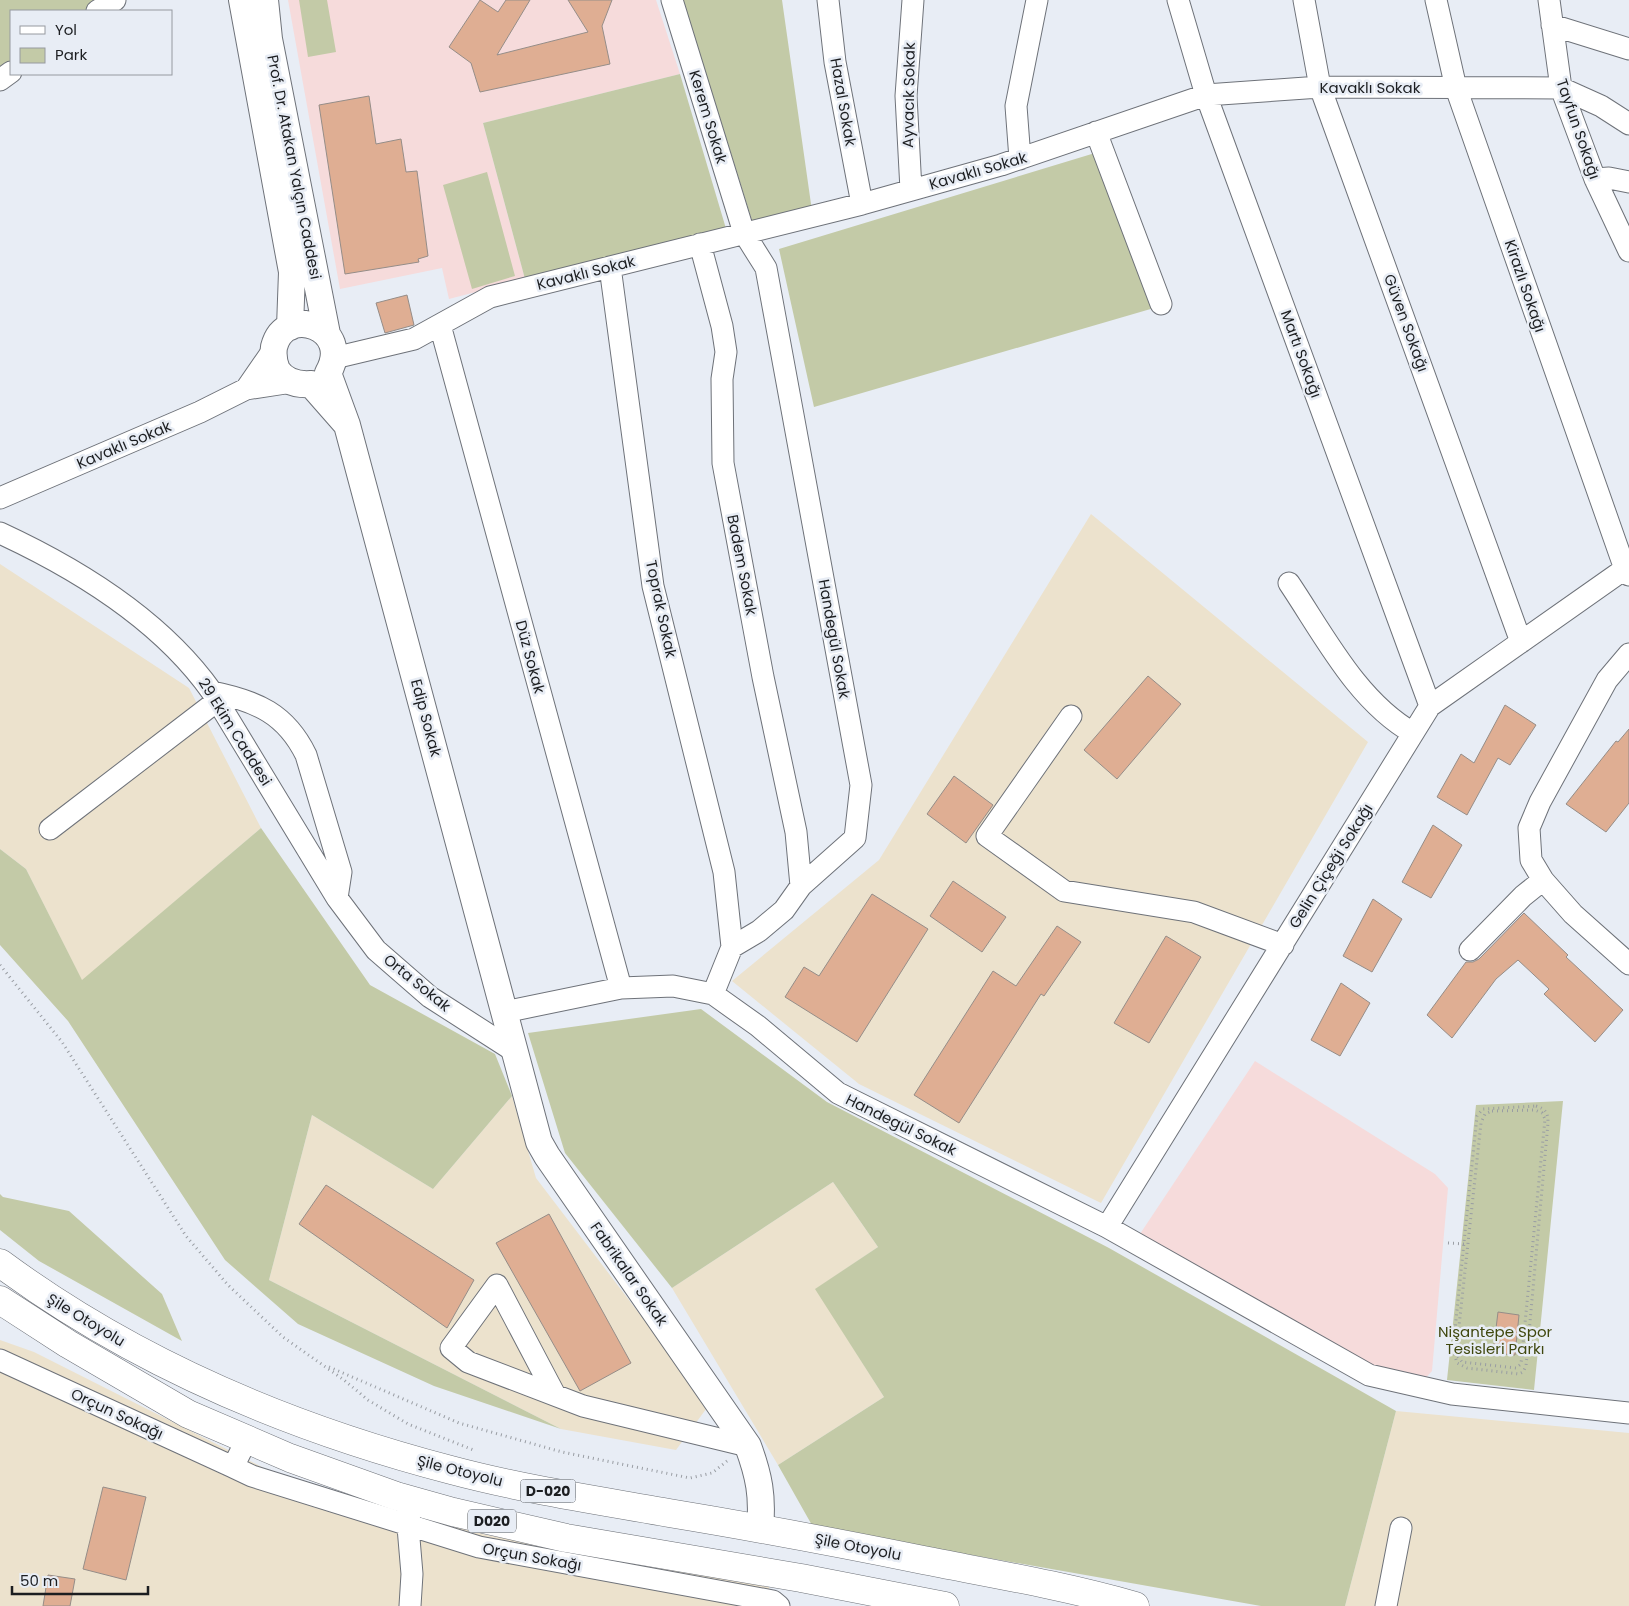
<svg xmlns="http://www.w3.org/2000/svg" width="1629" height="1606" font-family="Poppins,sans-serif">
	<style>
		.industrial { fill: #ece2cd }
		.education { fill: #f6dbdb }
		.green { fill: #c3caa7 }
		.building { fill: #dfae93; stroke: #958d88 }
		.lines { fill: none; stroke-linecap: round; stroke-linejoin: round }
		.minor-casing { stroke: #6e7279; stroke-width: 23 }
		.major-casing { stroke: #6e7279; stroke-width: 28 }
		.highway-casing { stroke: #6e7279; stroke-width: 29 }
		.path { stroke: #999da3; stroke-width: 3; stroke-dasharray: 1 4; stroke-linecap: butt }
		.minor { stroke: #fff; stroke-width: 21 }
		.major { stroke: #fff; stroke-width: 26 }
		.highway { stroke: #fff; stroke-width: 28 }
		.labels { text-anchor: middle; stroke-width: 5; stroke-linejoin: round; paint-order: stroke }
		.shield { fill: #e8edf5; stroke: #595c61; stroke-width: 1 }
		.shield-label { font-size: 14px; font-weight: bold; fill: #1c1e21 }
		.street-label { font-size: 15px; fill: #1c1e21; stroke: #e8edf5 }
		.park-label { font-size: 15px; fill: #40480f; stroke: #e8edf5 }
	</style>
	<rect width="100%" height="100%" fill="#e8edf5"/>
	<!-- industrial -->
	<path class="industrial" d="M1091 514 1368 742 1101 1203 859 1084 732 981 879 860Z
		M0 564 189 688 261 828 82 981 26 869 0 849Z
		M512 1096 536 1178 709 1405 676 1450 561 1429 269 1280 312 1115 433 1189Z
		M833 1182 878 1247 816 1289 884 1397 778 1465 672 1288Z
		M0 1340 34 1352 274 1473 487 1535 769 1587 771 1606H0Z
		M1396 1411 1629 1433V1606H1345Z"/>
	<!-- education -->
	<path class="education" d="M288 0H656L680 74 483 123 525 279 449 299 442 268 340 289Z
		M1255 1061 1435 1174 1448 1188 1432 1371 1421 1383 1407 1385 1136 1240Z"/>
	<!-- green -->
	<path class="green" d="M0 0H117L98 11H11V63L0 70Z
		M299 0H327L336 52 308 57Z
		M683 0H782L812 211 754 227Z
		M680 74 727 232 525 279 483 123Z
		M1095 153 1154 308 814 407 779 249Z
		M487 172 515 276 472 289 443 185Z
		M261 828 370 985 495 1054 512 1096 433 1189 312 1115 269 1280 561 1429 434 1386 298 1324 225 1260 68 1021 0 945V849L26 869 82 980Z
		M701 1009 827 1102 1109 1248 1396 1411 1345 1606H1261L813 1527 778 1465 884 1397 815 1289 878 1247 833 1182 672 1288 565 1153 528 1033Z
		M1563 1101 1534 1390 1447 1380 1476 1105Z
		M0 1194 3 1197 69 1211 162 1294 182 1341 39 1261 0 1230Z"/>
	<!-- building -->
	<path class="building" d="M480 0 498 12 506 0H530L497 55 588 32 568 0H612L602 26 610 64 480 92 471 63 449 47Z
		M369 96 376 144 401 139 406 172 417 171 428 256 418 259 419 262 345 274 319 105Z
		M407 295 414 325 385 333 376 303Z
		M1148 676 1181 704 1117 779 1084 750Z
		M1505 705 1536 725 1510 765 1498 758 1467 815 1437 797 1461 754 1474 763Z
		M1629 729V803L1606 832 1566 804 1616 741 1618 742Z
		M954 776 993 805 966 843 927 814Z
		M1433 825 1462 845 1431 898 1402 882Z
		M953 881 1006 917 982 952 930 916Z
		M872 894 928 929 857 1042 785 997 804 967 819 976Z
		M1373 899 1402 919 1372 972 1343 956Z
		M1524 913 1568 955 1566 957 1623 1010 1595 1042 1544 994 1549 989 1518 960 1496 979 1452 1038 1427 1015 1466 962H1473L1479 959Z
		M1057 926 1081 942 1044 996 1041 994 959 1123 914 1095 993 971 1016 986Z
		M1166 936 1201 957 1149 1043 1114 1023Z
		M1341 983 1370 1003 1340 1056 1311 1040Z
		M326 1185 474 1280 447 1328 299 1224Z
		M549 1214 631 1363 580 1391 496 1243Z
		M1498 1312 1519 1315 1515 1355 1493 1353Z
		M103 1487 146 1497 126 1580 83 1569Z
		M48 1575 75 1579 70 1606H43Z"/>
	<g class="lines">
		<defs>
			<path id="minor" d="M672 0 744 233 766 268 861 785 855 838 801 886 784 910 759 931 732 947 713 994
				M828 0 835 62 862 204
				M1178 0 1206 95 1430 706
				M1304 0 1320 87 1521 642
				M1436 0 1456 88 1625 569 1629 575
				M1549 0 1561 88 1595 179 1629 251
				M97 11 115 0
				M1552 25 1629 49
				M0 80 11 72
				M1096 132 1161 304
				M1020 159 1016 106 1037 0
				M1595 179 1609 178 1629 182
				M911 190 906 96 913 0
				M700 244 722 326 726 352 722 379 723 463 763 677 796 832 801 886
				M610 267 653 586 724 872 732 947
				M440 325 621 988
				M334 358 414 339 490 297 862 204 1001 165 1206 95 1320 87 1561 88 1601 106 1629 124
				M246 389 273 350
				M0 498 200 412 246 389 292 382
				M0 533C80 570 161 620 212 692L337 898 376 950 430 997 514 1051
				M1289 583C1324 635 1357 701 1413 733
				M1629 654 1607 680 1540 802 1529 828 1531 860 1543 880 1573 914 1629 964
				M212 692C257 701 286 714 306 755L341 872 337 898
				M1071 716 987 836 1064 891 1194 912 1283 945
				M50 829 217 701
				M1470 950 1523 896 1543 880
				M504 1012 621 988 673 986 713 994 758 1026 838 1093 1107 1227 1369 1375 1452 1394 1629 1413
				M1107 1227 1430 706 1629 566
				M0 1360 233 1467
				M555 1395 497 1285 451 1348 468 1362 583 1406 748 1446
				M247 1439 233 1467 252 1476 479 1547 773 1601 779 1606
				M410 1606 412 1574 408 1527 410 1513
				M1386 1606 1401 1528"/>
			<path id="major" d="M242 0 292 272 290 327
				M265 0 269 39 327 334
				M347 425 311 384C298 385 285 382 277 370 274 363 273 354 274 347 285 303 354 328 328 373L347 425 539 1142 547 1156 748 1446C759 1476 763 1496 760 1528"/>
			<path id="highway" d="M0 1263C134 1362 290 1428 451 1470 522 1489 596 1500 669 1513 754 1527 839 1543 923 1560 994 1574 1066 1586 1135 1606
				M0 1300 68 1344 188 1414 290 1458 396 1496 453 1512 566 1538 801 1578 945 1606"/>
		</defs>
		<!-- minor casing -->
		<use href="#minor" class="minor-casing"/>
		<!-- major casing -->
		<use href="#major" class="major-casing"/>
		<!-- highway casing -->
		<use href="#highway" class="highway-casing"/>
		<!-- path -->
		<path class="path" d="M0 965 62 1042 186 1236 228 1285 283 1337 344 1380 368 1400 408 1424 476 1451
			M1536 1106C1546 1109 1548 1113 1548 1123L1526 1366 1523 1372 1519 1374 1467 1368 1457 1363 1453 1349 1477 1116 1483 1109Z
			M1492 1111 1535 1110 1542 1113 1545 1119 1521 1364 1516 1368 1462 1362 1456 1354 1481 1123 1485 1114Z
			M1448 1243 1465 1244
			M329 1367 459 1423 562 1452 690 1478 712 1473 727 1461"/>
		<!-- minor -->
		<use href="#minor" class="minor"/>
		<!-- major -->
		<use href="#major" class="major"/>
		<!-- highway -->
		<use href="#highway" class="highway"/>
	</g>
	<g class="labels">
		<!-- shield labels -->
		<g class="shield">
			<rect x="520.5" y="1479.5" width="55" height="23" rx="4"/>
			<rect x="468" y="1509.5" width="48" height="23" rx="4"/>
		</g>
		<g class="shield-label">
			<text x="548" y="1496">D-020</text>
			<text x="492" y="1526">D020</text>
		</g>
		<!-- street labels -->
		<g class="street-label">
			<text x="1370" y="93">Kavaklı Sokak</text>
			<text transform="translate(909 95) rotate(-89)" y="5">Ayvacık Sokak</text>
			<text transform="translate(843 102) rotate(80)" y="5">Hazal Sokak</text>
			<text transform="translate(708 117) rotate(73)" y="5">Kerem Sokak</text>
			<text transform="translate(1578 129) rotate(71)" y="5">Tayfun Sokağı</text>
			<text transform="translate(294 167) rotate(79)" y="5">Prof. Dr. Atakan Yalçın Caddesi</text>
			<text transform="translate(978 171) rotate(-16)" y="5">Kavaklı Sokak</text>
			<text transform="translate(586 273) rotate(-14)" y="5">Kavaklı Sokak</text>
			<text transform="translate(1525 286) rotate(71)" y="5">Kirazlı Sokağı</text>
			<text transform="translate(1406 323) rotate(70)" y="5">Güven Sokağı</text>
			<text transform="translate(1301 354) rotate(70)" y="5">Martı Sokağı</text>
			<text transform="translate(124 445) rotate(-23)" y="5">Kavaklı Sokak</text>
			<text transform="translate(742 565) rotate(79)" y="5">Badem Sokak</text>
			<text transform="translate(661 609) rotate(78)" y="5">Toprak Sokak</text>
			<text transform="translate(834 639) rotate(80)" y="5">Handegül Sokak</text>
			<text transform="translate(530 657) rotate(75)" y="5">Düz Sokak</text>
			<text transform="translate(426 718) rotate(75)" y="5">Edip Sokak</text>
			<text transform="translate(235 732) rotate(58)" y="5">29 Ekim Caddesi</text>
			<text transform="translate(1331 866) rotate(-58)" y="5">Gelin Çiçeği Sokağı</text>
			<text transform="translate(417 983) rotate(39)" y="5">Orta Sokak</text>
			<text transform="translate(901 1125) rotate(26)" y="5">Handegül Sokak</text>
			<text transform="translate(629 1274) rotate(55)" y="5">Fabrikalar Sokak</text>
			<text transform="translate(86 1320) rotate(31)" y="5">Şile Otoyolu</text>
			<text transform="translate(117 1414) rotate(25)" y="5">Orçun Sokağı</text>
			<text transform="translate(460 1471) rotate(14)" y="5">Şile Otoyolu</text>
			<text transform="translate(858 1547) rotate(11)" y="5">Şile Otoyolu</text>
			<text transform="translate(532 1557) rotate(10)" y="5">Orçun Sokağı</text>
		</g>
		<!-- park labels -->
		<g class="park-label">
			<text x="1495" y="1337">Nişantepe Spor<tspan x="1495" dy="17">Tesisleri Parkı</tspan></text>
		</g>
	</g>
	<!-- legend -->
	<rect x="10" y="10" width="162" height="65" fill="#e8edf5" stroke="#969aa0"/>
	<rect x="20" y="26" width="25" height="8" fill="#ffffff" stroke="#969aa0"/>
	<text x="55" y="35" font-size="15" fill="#1c1e21">Yol</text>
	<rect x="20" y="48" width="25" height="15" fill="#c3caa7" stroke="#969aa0"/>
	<text x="55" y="60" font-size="15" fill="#1c1e21">Park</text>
	<!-- scale -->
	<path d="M12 1586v8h136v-8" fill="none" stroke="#1c1e21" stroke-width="2.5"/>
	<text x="20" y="1586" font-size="15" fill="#1c1e21" stroke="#e8edf5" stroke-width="4" paint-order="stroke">50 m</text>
</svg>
